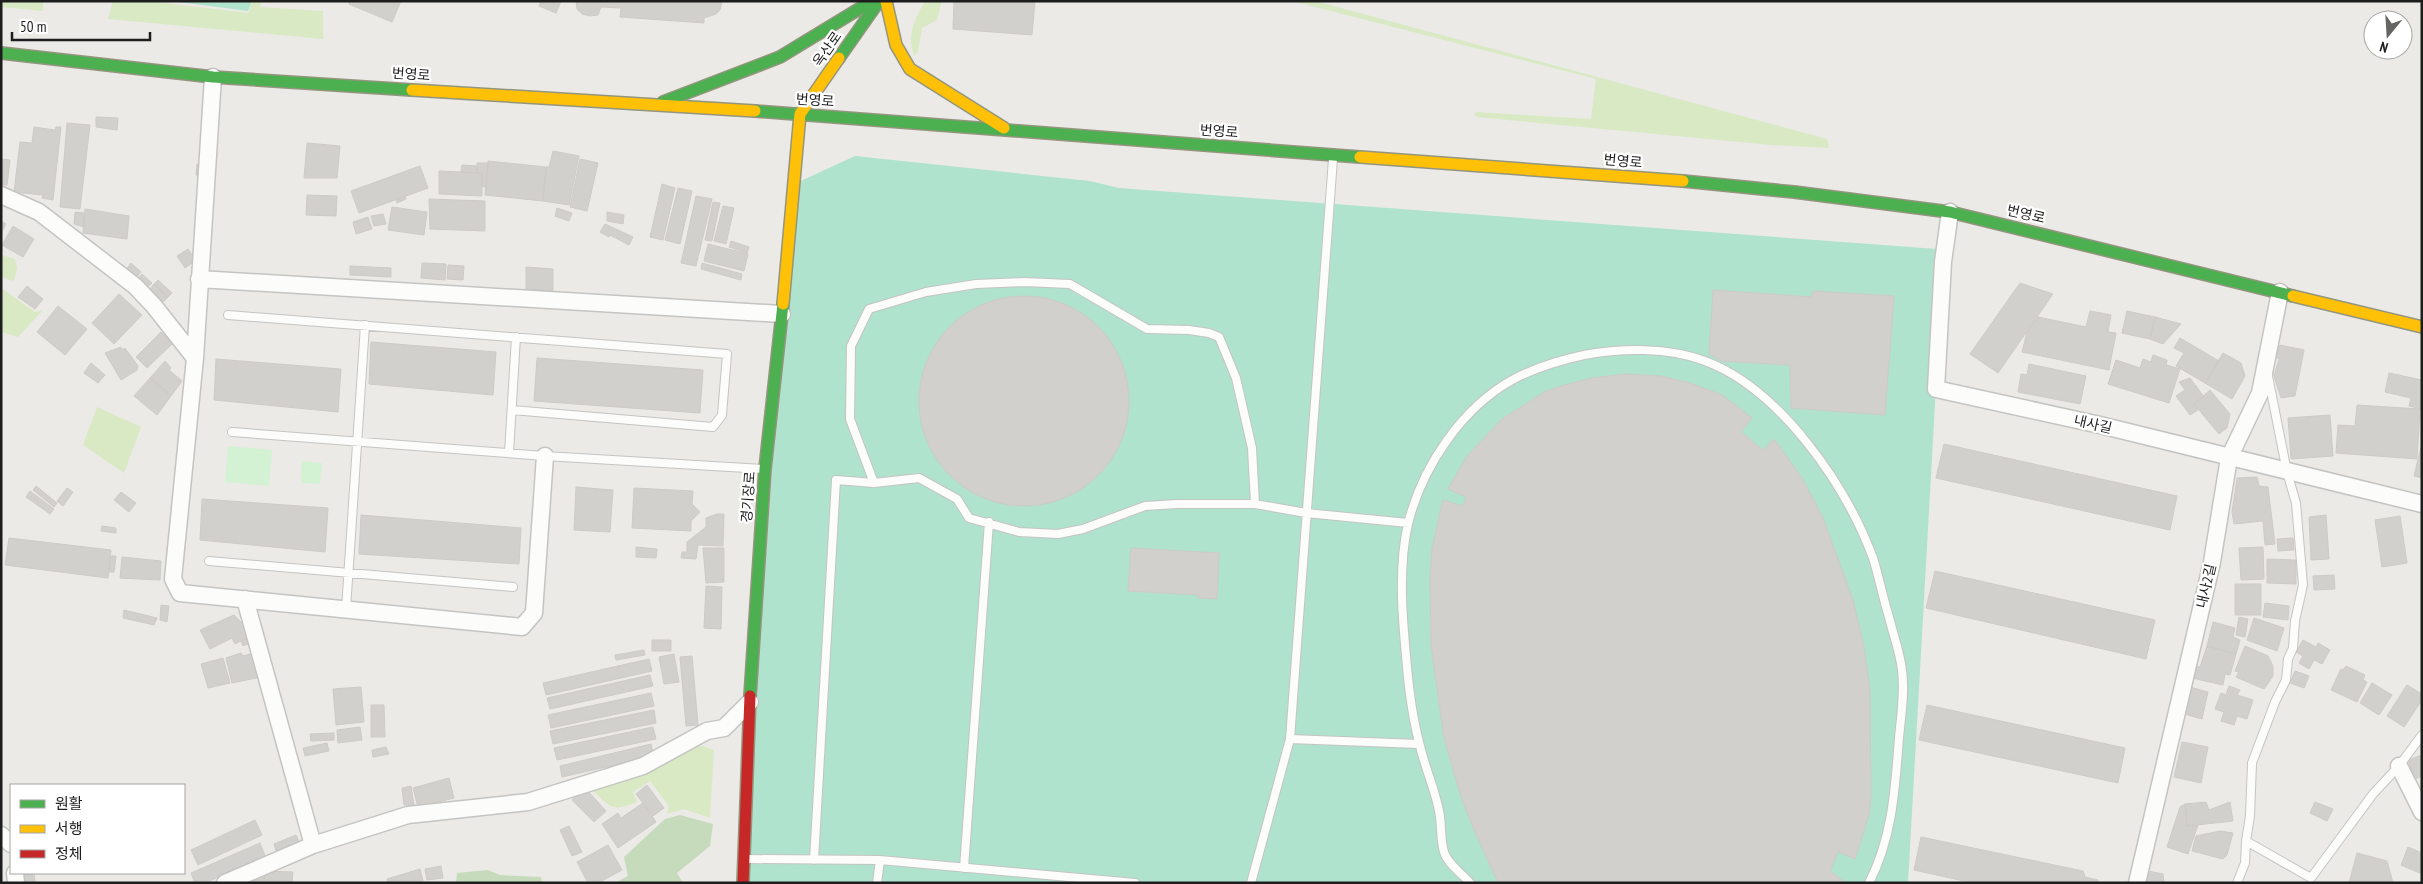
<svg xmlns="http://www.w3.org/2000/svg" width="2423" height="884" font-family="'PT Sans Narrow','Noto Sans KR',sans-serif">
	<style>
		.grass { fill: #d8e9c4 }
		.forest { fill: #c6dbbb }
		.park { fill: #d3f2d3 }
		.pitch { fill: #b0e3ce }
		.building { fill: #d2d0cd; stroke: #cecbc7 }
		.lines { fill: none; stroke-linecap: round; stroke-linejoin: round }
		.lane-casing { stroke: #c4c4c2; stroke-width: 10 }
		.street-casing { stroke: #c4c4c2; stroke-width: 19 }
		.fast-casing { stroke: #93957e; stroke-width: 14 }
		.slow-casing { stroke: #93957e; stroke-width: 14 }
		.jam-casing { stroke: #93957e; stroke-width: 14 }
		.lane { stroke: #fcfcfb; stroke-width: 8 }
		.street { stroke: #fcfcfb; stroke-width: 16 }
		.fast { stroke: #4caf50; stroke-width: 11 }
		.slow { stroke: #ffc107; stroke-width: 11 }
		.jam { stroke: #c62828; stroke-width: 11 }
		.labels { text-anchor: middle; stroke-width: 4.5; stroke-linejoin: round; paint-order: stroke }
		.street-label { font-size: 14px; fill: #1d1d1d; stroke: #fff }
	</style>
	<rect width="100%" height="100%" fill="#ebeae6"/>
	<!-- grass -->
	<path class="grass" d="M1 1H43V11L1 7Z
		M113 1H148L248 13 253 1H262L260 7 323 11V39L108 19Z
		M925 1H942L937 20 922 28 918 52 914 56C907 34 914 21 925 1Z
		M1292 1H1315L1827 139 1829 148 1771 145 1476 117 1474 115 1476 112 1591 119 1596 79Z
		M1 255 15 259 17 269 14 281 1 277Z
		M1 288 35 312 43 310 18 337 1 332Z
		M97 407 141 427 124 473 83 445Z
		M697 744 714 750 710 818 684 809 667 814 669 806 650 781 633 792 637 802C610 813 610 806 590 788L646 774Z"/>
	<!-- forest -->
	<path class="forest" d="M680 815 713 824 710 846 677 873 683 883H615L628 876 624 857 665 819Z
		M488 870 500 875 541 877 542 883H456L457 873Z"/>
	<!-- park -->
	<path class="park" d="M228 446 272 450 269 486 225 482Z
		M302 461 322 463 320 484 301 483Z"/>
	<!-- pitch -->
	<path class="pitch" d="M171 1H252L248 11Z
		M855 156 1090 181 1119 188 1937 249 1935 405 1908 883H743L792 185Z"/>
	<!-- building -->
	<path class="building" d="M350 1H401L392 22 349 4Z
		M541 1H561L556 13 539 6Z
		M576 1H722L720 10 716 14 704 18V23L620 17 621 8 601 7 598 15 590 16 582 14 577 9Z
		M954 1H1035L1032 35 953 29Z
		M96 117 118 118 117 130 96 127Z
		M67 123 90 125 80 209 60 207Z
		M34 127 55 130 56 127H61L53 200 42 198 43 195 14 192 20 142 32 143Z
		M307 143 340 146 337 178H304Z
		M553 151 579 156 569 205 543 201 546 167H549Z
		M1 159 10 160 7 185H1Z
		M580 159 598 163 587 211 570 207Z
		M488 161 546 167 543 201 485 195Z
		M477 163H488L486 187 482 186V173H477Z
		M197 164H202L201 176 196 175Z
		M462 165 477 166V173L461 172Z
		M420 166 428 188 359 213 351 191Z
		M439 171 482 173V196L439 194Z
		M662 184 675 188 663 240 650 237Z
		M678 188 692 191 680 244 665 240Z
		M307 195 337 196 336 216 306 215Z
		M405 196 406 199 397 203 396 200Z
		M696 196 712 199 696 266 681 263Z
		M429 199 485 201V231L430 229Z
		M713 202 720 203 712 241 705 240Z
		M723 206 734 208 726 244 714 241Z
		M392 207 427 212 424 235 388 230Z
		M557 208 572 213 569 221 555 216Z
		M85 209 129 216 127 239 83 233Z
		M75 212 85 213 84 227 74 224Z
		M607 212 624 215 623 224 607 221Z
		M383 214 386 224 374 226 371 216Z
		M368 217 372 229 356 234 353 222Z
		M1 221 6 224 1 233Z
		M605 224 633 237 629 245 610 235 609 237 600 232Z
		M13 226 34 239 23 257 2 245Z
		M731 241 749 247 747 253 729 247Z
		M708 244 748 254 744 271 704 261Z
		M188 249 196 260 185 268 177 256Z
		M131 263 141 272 136 278 126 270Z
		M422 263 446 264 445 280 421 278Z
		M702 263 742 274 741 280 701 269Z
		M448 265 464 266 463 280 447 279Z
		M350 266 391 268V277L350 275Z
		M526 267 553 269V291L526 289Z
		M142 274 152 283 146 289 137 280Z
		M158 280 172 293 168 297 154 284Z
		M2020 283 2053 294 1998 373 1970 354Z
		M154 284 168 297 161 304 148 291Z
		M27 286 43 299 35 309 18 297Z
		M1713 290 1812 297V291L1894 296 1885 415 1791 408 1790 365 1722 361 1709 354Z
		M119 294 142 315 114 344 92 323Z
		M919 401a105 105 0 1 1 210 0a105 105 0 1 1-210 0Z
		M58 306 87 329 65 355 37 332Z
		M2090 311 2111 315 2108 332 2116 333 2109 370 2022 352 2027 332 2038 317 2086 327Z
		M2127 311 2155 317 2150 339 2122 333Z
		M2155 317 2181 324 2163 344 2150 339Z
		M161 332 173 343 147 368 136 357Z
		M2180 338 2219 361 2205 383 2176 366 2184 353 2174 348Z
		M371 342 496 352 493 395 369 384Z
		M2280 345 2304 350 2295 396 2281 398 2274 376 2279 359 2276 357Z
		M121 347 122 350 125 348 138 366 137 370 121 380 105 353Z
		M2223 353 2241 363 2245 376 2232 399 2205 383Z
		M2153 355 2167 360 2166 365 2180 369 2169 403 2108 384 2116 360 2140 368 2143 359 2151 362Z
		M537 358 703 370 700 413 534 401Z
		M216 359 341 369 338 412 214 400Z
		M165 361 171 368 169 370 182 381 171 396 150 378Z
		M91 363 105 375 98 383 84 373Z
		M2029 364 2086 376 2080 404 2018 392 2021 374 2027 375Z
		M2389 373 2422 380V409L2409 406 2411 398 2385 392Z
		M1626 374 1661 376 1690 383 1722 395 1734 404 1752 418 1741 432 1763 450 1774 439 1802 478 1823 518 1853 600 1864 647 1870 692 1871 797 1869 815 1855 859 1838 852 1830 871 1846 883H1498L1474 830 1461 797 1444 738 1431 646 1430 580 1432 548 1443 500 1463 506 1466 497 1448 489 1467 456 1502 419 1546 391 1561 386 1592 378Z
		M150 378 171 396 157 415 134 396Z
		M2190 378 2204 397 2194 404 2198 410 2190 415 2176 396 2185 390 2179 382Z
		M2210 390 2230 414 2227 428 2219 434 2194 404Z
		M2357 405 2420 409 2417 459 2336 453 2338 425 2355 426Z
		M2330 415 2333 456 2291 459 2288 418Z
		M1944 444 2177 496 2170 530 1936 478Z
		M2421 447H2422V478L2414 476Z
		M2257 477 2259 486 2268 487 2275 544 2265 545 2263 521 2234 524 2232 512 2237 478Z
		M36 486 57 503 54 507 33 490Z
		M576 487 613 490 610 532 574 530Z
		M67 488 73 492 63 506 57 501Z
		M634 488 693 491 692 504 700 512 691 521V531L632 528Z
		M30 491 54 509 50 514 26 497Z
		M121 492 136 503 129 512 114 500Z
		M202 499 328 508 325 552 200 540Z
		M717 514H724L723 546 698 545 696 559 681 558 682 552H687V542L706 527V518Z
		M361 515 521 528 519 564 359 554Z
		M2326 515 2329 559 2311 560 2309 517Z
		M2400 516 2407 563 2382 567 2375 520Z
		M102 526 116 528V533L101 531Z
		M9 538 111 550 108 578 5 565Z
		M2293 538 2294 550 2278 551 2277 539Z
		M636 547 657 549 656 558 636 557Z
		M2263 547 2264 579 2241 580 2239 548Z
		M703 548H724V582L706 583Z
		M1131 548 1219 553 1217 599 1198 598V595L1128 591Z
		M110 556H116L114 572H109Z
		M122 557 161 561 160 580 120 578Z
		M2267 559 2296 560V584L2267 583Z
		M1935 571 2155 620 2146 659 1926 608Z
		M2334 575 2335 589 2314 590 2313 576Z
		M2235 584H2261V615H2235Z
		M706 586 722 587 721 629 704 628Z
		M2265 603 2289 606 2288 620 2263 617Z
		M161 605 169 606 167 622 160 620Z
		M124 610 157 618 154 625 123 618Z
		M234 615 244 625 249 637 235 644 232 638 210 649 200 630Z
		M2239 617 2248 619 2245 637 2236 635Z
		M2254 618 2284 628 2277 651 2247 640Z
		M2213 622 2235 628 2233 637 2240 640 2236 654 2207 646Z
		M247 638 250 643 243 646 241 641Z
		M652 640H671V651H652Z
		M2303 640 2316 647 2318 643 2330 650 2322 664 2314 660 2309 669 2299 663 2303 656 2296 652Z
		M2207 646 2236 654 2230 675 2225 674 2223 685 2192 678 2195 666 2200 667Z
		M2245 646 2268 656 2273 666V676L2264 689 2236 677 2239 672 2235 671Z
		M644 650 645 655 616 660 615 655Z
		M241 653 243 656 254 653 261 677 232 683 226 658Z
		M674 654 679 682 664 684 659 657Z
		M692 656 698 725 686 726 680 657Z
		M223 658 230 683 208 688 201 664Z
		M649 659 652 671 546 695 543 683Z
		M2346 666 2365 675 2363 680 2367 682 2357 702 2331 690 2341 669 2343 670Z
		M2295 671 2309 676 2304 688 2290 683Z
		M650 675 653 686 550 709 547 698Z
		M2372 683 2392 695 2379 715 2360 703Z
		M2407 685 2422 694V700L2404 727 2387 716Z
		M2229 686 2240 690 2237 695 2253 700 2247 719 2237 716 2234 725 2221 721 2224 712 2215 709 2221 693 2226 695Z
		M361 687 364 722 336 725 333 689Z
		M2190 687 2208 692 2202 719 2184 714Z
		M651 693 654 706 551 728 548 715Z
		M371 705H384L385 737H371Z
		M1927 705 2125 748 2118 783 1919 740Z
		M654 710 656 723 553 744 550 731Z
		M360 727 362 740 338 743 337 730Z
		M653 727 656 739 557 760 554 748Z
		M334 733V740L311 741 310 734Z
		M2182 742 2208 747 2201 783 2174 777Z
		M327 743 329 751 305 756 303 748Z
		M651 744 654 756 562 777 560 766Z
		M386 747 389 754 373 757 372 750Z
		M2422 755V776L2415 779 2408 760Z
		M449 778 454 798 418 807 413 788Z
		M647 785 664 808 653 816 636 794Z
		M411 786 414 805H404L402 788Z
		M584 787 606 811 594 822 572 800Z
		M2206 802 2209 810 2230 802 2233 821 2187 826 2185 804Z
		M2315 802 2333 809 2327 821 2310 813Z
		M643 803 656 822 618 848 602 824 618 813 621 818Z
		M2185 804 2187 826 2198 825 2188 854 2167 847 2180 807Z
		M255 820 262 835 198 865 191 850Z
		M569 826 582 852 572 856 560 830Z
		M2220 831 2233 833 2227 855 2223 859 2192 851 2196 836Z
		M296 835 300 844 277 853 274 844Z
		M1921 837 2083 871 2085 877 2098 880 2097 883H1973L1914 870Z
		M260 843 265 856 205 883H195L191 873Z
		M608 845 622 870 598 883H588L577 862Z
		M2408 847 2422 853V874L2401 865Z
		M2357 853 2387 861 2393 883H2349Z
		M441 866 443 878 427 880 425 869Z
		M420 869 423 881 388 883 387 879Z
		M265 871 293 872 292 883H264Z
		M265 871 264 883H254V876Z
		M2148 871 2163 874 2164 883H2145Z
		M22 873H34L35 883H22Z"/>
	<g class="lines">
		<defs>
			<path id="lane" d="M228 315 727 354 722 415 713 427 512 410
				M232 432 545 456 763 469
				M509 453 516 337
				M874 483 850 419 851 346 869 309 926 292 976 284 1025 282 1070 284 1147 329 1189 330 1209 333 1219 337 1236 378 1252 448 1255 504
				M209 561 513 587
				M346 609 365 325
				M1290 739 1419 744
				M2246 841 2311 878 2373 794 2399 766 2422 735
				M746 859 880 860 1135 883
				M814 860 836 480 874 483 919 478 957 499 969 518 1019 532 1058 534 1083 529 1145 506 1177 504H1255L1306 513 1408 523
				M964 868 989 522
				M877 883 880 860
				M1251 883 1290 739 1333 159
				M1470 883C1462 874 1447 863 1444 852 1440 839 1442 824 1439 811 1435 789 1425 768 1420 746 1410 709 1407 670 1404 632 1401 597 1400 558 1408 524 1422 467 1462 407 1514 379 1535 368 1561 360 1584 355 1622 348 1668 347 1705 361 1780 389 1846 485 1873 558 1879 577 1883 598 1889 617 1893 634 1900 652 1902 670 1905 692 1901 716 1899 738 1895 788 1893 836 1869 883
				M2237 883 2245 863 2246 841 2250 816 2252 763 2275 702 2286 680 2288 659 2293 648 2295 621 2303 585 2296 503 2287 472 2268 376"/>
			<path id="street" d="M213 77 195 358 173 579 180 593 522 627 534 613 545 456
				M1 195 39 212 135 286 154 306 195 358
				M1950 212 1943 262 1936 389 2100 425 2422 504
				M199 279 782 314
				M245 599 313 845
				M2399 766 2422 812
				M1 835 11 844
				M15 873 16 883
				M225 883 313 845 408 815 528 802 643 766 707 731 724 728 750 702
				M2137 883 2212 562 2229 458 2260 393 2280 292"/>
			<path id="fast" d="M1 53 213 77 412 90
				M839 58 879 1
				M663 102 780 57 872 1
				M755 111 1360 157
				M1683 181 1794 192 1950 212 2293 296
				M750 696 765 469 783 304"/>
			<path id="slow" d="M886 1 896 45 910 69 1004 128
				M412 90 755 111
				M1360 157 1683 181
				M2293 296 2422 327
				M783 304 800 114 839 58"/>
			<path id="jam" d="M743 883 750 696"/>
		</defs>
		<!-- lane casing -->
		<use href="#lane" class="lane-casing"/>
		<!-- street casing -->
		<use href="#street" class="street-casing"/>
		<!-- fast casing -->
		<use href="#fast" class="fast-casing"/>
		<!-- slow casing -->
		<use href="#slow" class="slow-casing"/>
		<!-- jam casing -->
		<use href="#jam" class="jam-casing"/>
		<!-- lane -->
		<use href="#lane" class="lane"/>
		<!-- street -->
		<use href="#street" class="street"/>
		<!-- fast -->
		<use href="#fast" class="fast"/>
		<!-- slow -->
		<use href="#slow" class="slow"/>
		<!-- jam -->
		<use href="#jam" class="jam"/>
	</g>
	<g class="labels">
		<!-- street labels -->
		<g class="street-label">
			<text transform="translate(827 49) rotate(-55)" y="5">옥산로</text>
			<text transform="translate(411 74) rotate(4)" y="5">번영로</text>
			<text transform="translate(815 100) rotate(4)" y="5">번영로</text>
			<text transform="translate(1219 131) rotate(4)" y="5">번영로</text>
			<text transform="translate(1623 161) rotate(5)" y="5">번영로</text>
			<text transform="translate(2026 214) rotate(13)" y="5">번영로</text>
			<text transform="translate(2093 424) rotate(13)" y="5">내사길</text>
			<text transform="translate(748 497) rotate(-86)" y="5">경기장로</text>
			<text transform="translate(2206 586) rotate(-77)" y="5">내사2길</text>
		</g>
	</g>
	<!-- border -->
	<rect width="2423" height="884" fill="none" stroke="#1d1d1d" stroke-width="5"/>
	<!-- legend -->
	<rect x="10" y="784" width="175" height="90" fill="#ffffff" stroke="#a5a5a5"/>
	<rect x="20" y="800" width="25" height="8" fill="#4caf50" stroke="#a5a5a5"/>
	<text x="55" y="809" font-size="15" fill="#1d1d1d">원활</text>
	<rect x="20" y="825" width="25" height="8" fill="#ffc107" stroke="#a5a5a5"/>
	<text x="55" y="834" font-size="15" fill="#1d1d1d">서행</text>
	<rect x="20" y="850" width="25" height="8" fill="#c62828" stroke="#a5a5a5"/>
	<text x="55" y="859" font-size="15" fill="#1d1d1d">정체</text>
	<!-- north arrow -->
	<g transform="translate(2388 35) rotate(198)"><circle r="24" fill="#ffffff" stroke="#a5a5a5"/>
	<path d="M0-4L9 19L0 12L-9 19Z" fill="#656563"/>
	<text y="-8" font-size="14" font-weight="bold" text-anchor="middle" fill="#1d1d1d">N</text>
	</g>
	<!-- scale -->
	<path d="M12 32v8h138v-8" fill="none" stroke="#1d1d1d" stroke-width="2.5"/>
	<text x="20" y="32" font-size="15" fill="#1d1d1d" stroke="#ffffff" stroke-width="4" paint-order="stroke">50 m</text>
</svg>
